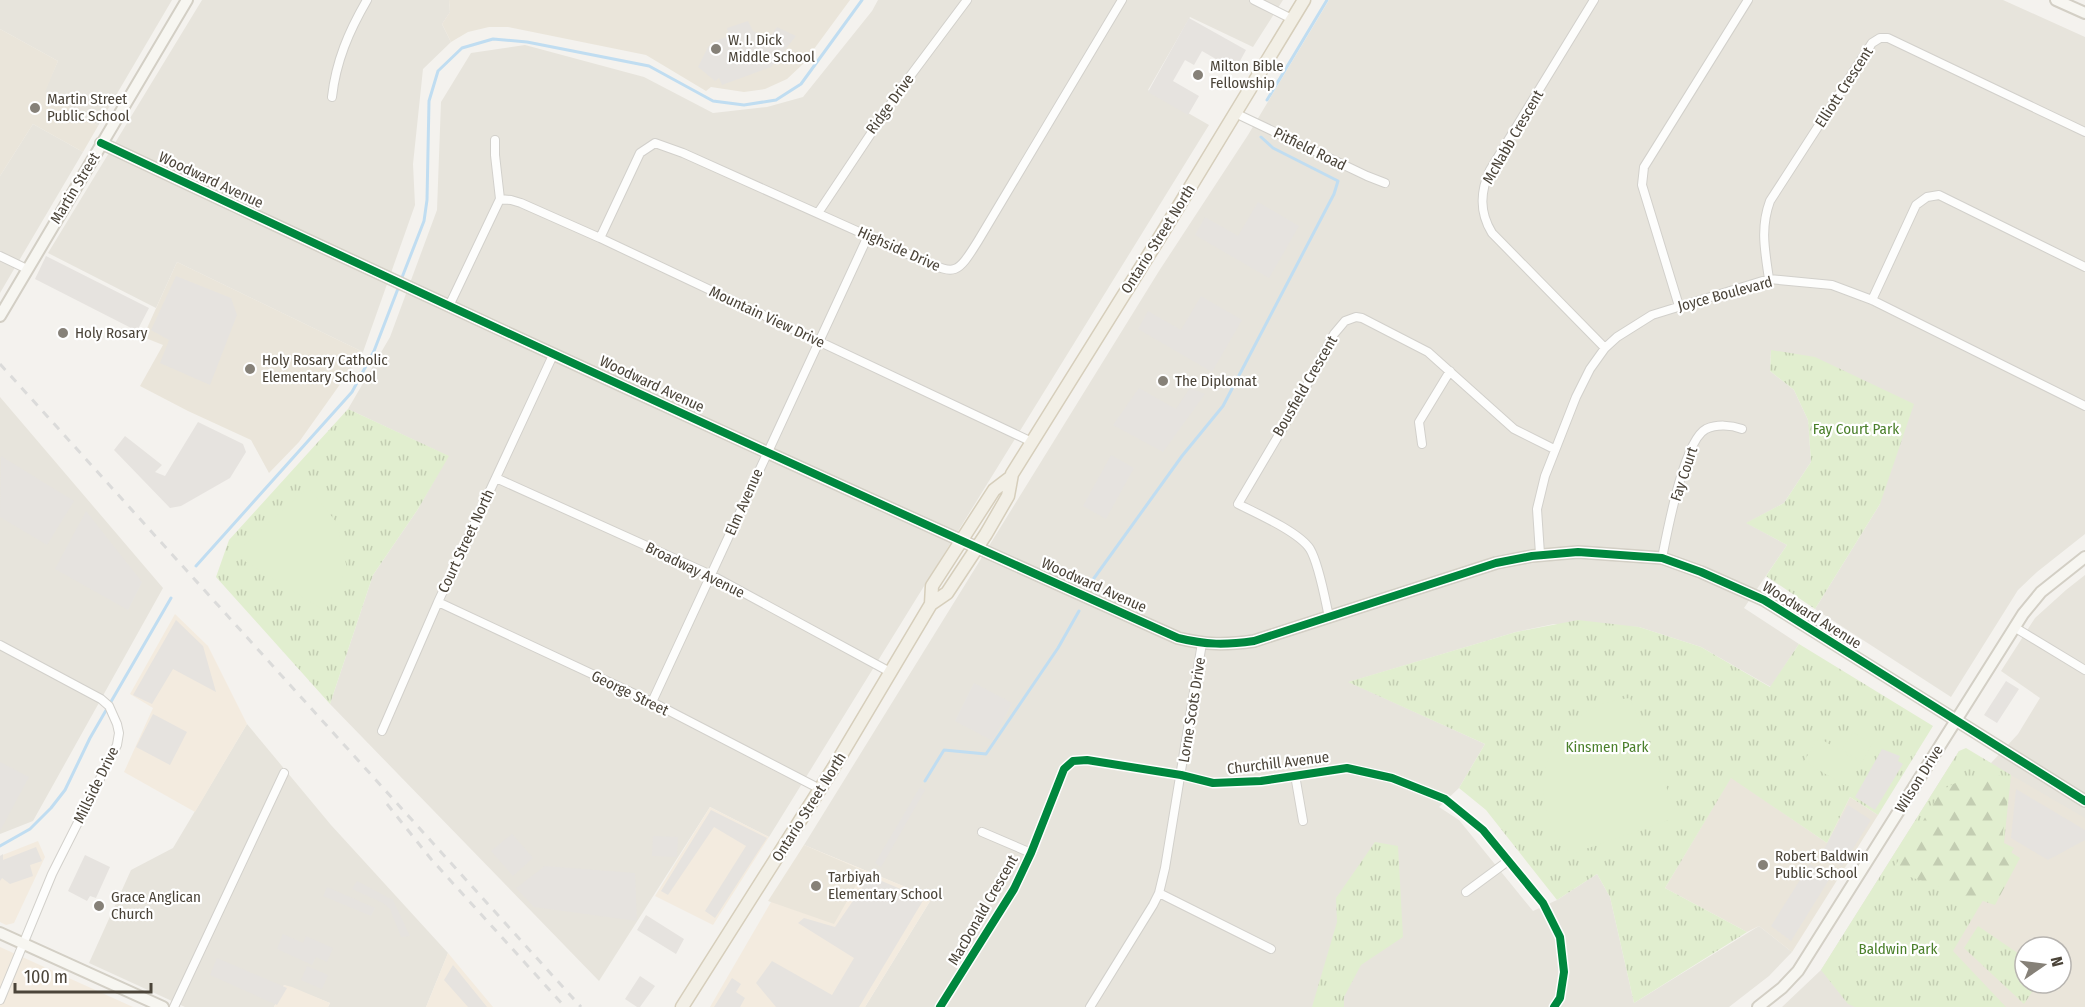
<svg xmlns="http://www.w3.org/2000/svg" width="2085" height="1007" font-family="'Fira Sans Condensed',sans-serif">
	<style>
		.residential { fill: #e7e4dc; fill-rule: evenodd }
		.commercial { fill: #f3ebdf }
		.education { fill: #eae5da; fill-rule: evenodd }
		.grass { fill: url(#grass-tufts) }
		.forest { fill: url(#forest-firs) }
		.pitch { fill: #e1eecf }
		.parking { fill: #e6e3df }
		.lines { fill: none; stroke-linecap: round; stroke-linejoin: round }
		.stream { stroke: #c0ddf1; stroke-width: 3 }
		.street-casing { stroke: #d2d0cb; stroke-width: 10 }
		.secondary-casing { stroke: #d3cfc5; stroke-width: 14 }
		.primary-casing { stroke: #d6cebb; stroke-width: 15 }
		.street { stroke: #fdfdfc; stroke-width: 8 }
		.secondary { stroke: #f7f6f1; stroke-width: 10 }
		.primary { stroke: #f2efe6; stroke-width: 12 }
		.rail { stroke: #dbdbda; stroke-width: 3; stroke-dasharray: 8 8; stroke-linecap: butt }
		.cycleway-casing { stroke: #fff; stroke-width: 11 }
		.cycleway { stroke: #00873e; stroke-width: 8 }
		.poi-dot { fill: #868178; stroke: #fff; stroke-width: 2 }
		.labels { text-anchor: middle; stroke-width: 4.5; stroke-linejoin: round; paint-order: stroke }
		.poi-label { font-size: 15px; fill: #4b4439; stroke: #fff; text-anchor: start }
		.street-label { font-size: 15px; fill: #4b4439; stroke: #fff }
		.park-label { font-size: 15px; fill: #4a7f2a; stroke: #fff }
	</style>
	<defs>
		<pattern id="grass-tufts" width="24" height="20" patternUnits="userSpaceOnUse" patternTransform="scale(1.5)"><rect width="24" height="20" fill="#e1eecf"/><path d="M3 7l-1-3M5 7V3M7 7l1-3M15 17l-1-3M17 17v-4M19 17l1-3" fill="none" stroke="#c3cdb2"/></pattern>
		<pattern id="forest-firs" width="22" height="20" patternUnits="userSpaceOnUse" patternTransform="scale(1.5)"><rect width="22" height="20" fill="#e1eecf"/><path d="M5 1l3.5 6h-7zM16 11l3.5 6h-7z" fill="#c3cdb2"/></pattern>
	</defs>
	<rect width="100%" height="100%" fill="#f4f2ee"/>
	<!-- residential -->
	<path class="residential" d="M0 0H172L98 126 44 92 58 61 0 29Z
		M202 0H449L450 12 442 24 451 42 423 69 413 164 415 205 363 352 177 262 156 308 48 253Z
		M878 0H1283L1253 47 1190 17 1148 90 1209 125 769 837 710 807 599 981 330 704 373 575 418 509 448 456 348 409 390 337 437 210 441 102 471 53 525 45 644 77 713 113 767 107 803 97 872 11Z
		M1329 0H2003L2085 37V534L2037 572 2018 590 1951 697 1815 609 1880 504 1771 350 1770 371 1794 390 1808 420 1811 462 1784 503 1747 523 1787 545 1744 608 1799 644 1771 687 1701 647 1639 627 1554 624 1516 632 1349 682 1485 744 1459 788 1439 807 1459 820 1533 911 1557 900 1597 874 1610 897 1634 1003 1759 926 1792 952 1769 976 1729 1007H865L932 898 804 845 1159 271 1248 135Z
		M33 124 83 152 0 293V176Z
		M0 397 163 588 33 821 0 834Z
		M2085 575V1007H1782L1821 970 1959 751 1991 763 2018 734 2040 698 2001 671 2035 618 2066 590ZM2025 947H2061V983H2025Z
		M247 724 331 825 448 953 426 1007H328L330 1003 284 985 274 1007H185L89 963 131 870 173 848Z"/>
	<!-- commercial -->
	<path class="commercial" d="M175 614 208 646 247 724 195 812 124 772 153 708 130 694Z
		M710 807 769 837 713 925 655 896Z
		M38 841 45 857 14 923 6 925 0 922V856Z
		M804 845 932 898 865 1007H710Z
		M0 947 133 1007H0Z
		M448 953 493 1007H426Z
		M284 985 292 987 330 1003 328 1007H274Z"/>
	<!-- education -->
	<path class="education" d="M449 0H850L803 64 787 79 765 89 744 92 711 87 706 91 646 55 508 27H489L468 32 451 42 442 24 450 12Z
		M0 29 58 61 45 92 98 126 83 152 33 124 0 176Z
		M177 262 363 352 299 442 269 473 251 440 188 411 140 386 163 345 143 337Z
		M2011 775 2085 818V1007H2006L1952 951 2014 848 2004 843ZM2025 947H2061V983H2025Z
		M1731 777 1827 843 1850 797 1878 815 1792 952 1759 926 1747 932 1665 888Z
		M804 845 864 871 834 924 768 901Z"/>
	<!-- grass -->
	<path class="grass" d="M1771 350 1815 357 1914 404 1880 504 1815 609 1766 576 1787 545 1746 523 1784 503 1811 462 1808 420 1794 390 1770 371Z
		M348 409 449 456 418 509 373 575 330 704 216 577 229 540Z
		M1578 620 1639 627 1701 647 1770 687 1799 644 1933 726 1878 815 1850 797 1827 843 1731 778 1665 888 1747 932 1634 1003 1610 897 1597 874 1557 900 1486 810 1459 788 1485 744 1348 682 1516 632Z
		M1966 748 2011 775 2004 843 2014 848 1953 951 2006 1007H1855L1848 1004 1821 970 1959 751Z
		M1375 842 1398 846 1403 937 1361 965 1344 997V1007H1312L1337 922 1336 898Z
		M1978 926 2025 958 2020 967 2025 971V983H2038L2024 1004 1964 948Z"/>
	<!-- forest -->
	<path class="forest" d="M1997 774 2010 783 2001 846 2020 858 1995 905 1892 871 1942 790 1961 780Z"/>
	<!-- pitch -->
	<path class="pitch" d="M308 487 337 523 347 569 325 611 243 560V546Z
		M1630 698 1676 811 1672 819 1571 854C1515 795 1549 705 1630 698Z
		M1853 732 1872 744 1862 762 1842 750Z
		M1819 738 1861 763 1847 787 1804 761Z"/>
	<!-- parking -->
	<path class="parking" d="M1189 18 1246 50 1235 70 1202 51 1194 65 1185 60 1173 81 1199 96 1188 115 1148 92Z
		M748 21 753 31 768 39 777 27 796 36 771 67 722 85 719 78 715 81 698 67 708 47 716 41 729 36 727 28Z
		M1258 202 1299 226 1269 278 1195 235 1205 217 1238 236Z
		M46 256 149 308 137 331 35 279Z
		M176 276 231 298 237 315 210 385 160 363 169 340 151 330Z
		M1201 296 1242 320 1212 372 1138 329 1148 311 1181 330Z
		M1139 388 1176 409 1190 388 1205 394 1163 452 1113 425Z
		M198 422 243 444 246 452 230 478 181 506 170 508 114 450 125 436 162 465 155 472 165 476Z
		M1111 455 1134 468 1106 519 1083 506Z
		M1 456 74 501 47 545 0 517Z
		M86 511 142 582 128 610 55 569Z
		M176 620 203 646 216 692 173 669 152 704 133 695Z
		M2006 681 2019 689 1997 723 1984 715Z
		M974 683 1012 703 993 741 955 721Z
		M153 714 187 732 170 765 136 747Z
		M1882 749 1900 756 1898 761 1903 764 1875 810 1855 797Z
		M0 762 29 777 0 831Z
		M920 787 925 790 881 867 875 863Z
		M2016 789 2085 830V840L2048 860 2011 838Z
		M1848 805 1871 820 1842 866 1822 853Z
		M711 810 767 838 715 918 705 911 746 846 714 827 668 895 661 891Z
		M512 834 533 858 513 876 491 851Z
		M653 836 678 837 677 857 652 856Z
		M36 847 42 861 30 865 33 876 10 884 2 878 0 881V856L3 854V860Z
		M85 855 110 867 96 898 90 896 87 901 68 891Z
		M1810 864 1830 878 1791 941 1771 926Z
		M545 866 635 873 637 921 534 907 516 888Z
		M870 876 924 899 859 1007H776L756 983 772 961 832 995 854 958 798 923 804 918 835 927Z
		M357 881 393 900 410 936 401 937 390 909 383 903 352 889Z
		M327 887 375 908 371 916 323 896Z
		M646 915 684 939 676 954 637 930Z
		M283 934 303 943 306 936 333 948 327 962 316 957 312 965 277 949Z
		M217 958 287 988 277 1005 210 975Z
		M453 965 487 1007H468L444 980Z
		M307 966 328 975 322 989 301 980Z
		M640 976 655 986 640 1007H637L625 999Z
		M732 978 741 984 736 992 745 998 740 1007H714Z"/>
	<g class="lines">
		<!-- stream -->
		<path class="stream" d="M1267 100 1327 0
			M401 280 424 221 427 200 429 101 438 71 462 48 493 39 527 42 649 66 713 101 744 105 776 100 801 84 862 0
			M196 566 352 392 374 351 399 286
			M1092 581 1182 456 1223 406 1334 194 1338 181 1273 148 1261 137
			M925 781 944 750 986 754 1058 648 1079 611
			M0 846 30 829 51 808 65 790 90 738 171 598"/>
		<defs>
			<path id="street" d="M1254 0 1292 19
				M1594 0 1490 170C1480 192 1479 212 1492 233L1605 348
				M332 97C336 61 349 31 367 0
				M1235 113 1367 176 1385 183
				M500 199 511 200 521 203 600 238 1032 442
				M818 213 902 87 967 0
				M600 238 640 153 655 143 683 153 917 258C955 274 955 278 978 241L1122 0
				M0 256 27 269
				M1769 279C1765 251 1760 228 1770 201L1872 43 1880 38H1888L2085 132
				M1872 300 1916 205 1927 197 1939 195 2085 267
				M449 306 500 199 495 155V140
				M1679 306 1642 185 1644 167 1748 0
				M1422 444 1419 422 1450 371
				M496 478 711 575 890 672
				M1540 554 1537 509 1545 476 1576 397 1590 369 1605 348 1617 337 1652 315 1769 279 1832 285 1872 300 2085 406
				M1662 558C1667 533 1684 440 1706 429 1717 424 1731 425 1742 429
				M438 602 652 702 820 789
				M1329 617C1325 599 1319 564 1310 549 1299 532 1256 513 1238 504L1297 404 1334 334 1345 321 1356 317 1362 318 1428 352 1514 429 1554 449
				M2014 627 2085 670
				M0 645 101 699 109 706 117 724 119 733 117 745 52 874 0 1000
				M652 702 868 236
				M382 731 438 602 554 353
				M1295 775 1303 821
				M982 832 1031 853
				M1466 892 1508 861
				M1159 893 1271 949
				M174 1007 284 773
				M940 1007 1014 889 1031 853 1064 769 1073 761 1087 760 1181 775 1213 783 1261 781 1347 768 1392 778 1445 799 1483 830 1543 903 1560 937 1564 972 1560 998 1554 1007
				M1090 1007 1153 905 1159 893 1165 868 1202 643"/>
			<path id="secondary" d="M2056 0 2085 13
				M101 143C459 312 818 477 1178 638 1206 645 1226 645 1254 641L1496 563 1532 556 1578 552 1662 558 1701 572 1764 600 2085 801
				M0 316 187 0
				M0 933 163 1007
				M1758 1007 1782 988 1798 971 2023 614 2041 592 2085 557"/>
			<path id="primary" d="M931 604 932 586 994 490 1011 477
				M682 1007 834 767 931 604 947 593 986 534 1008 496 1012 474 1163 232 1304 0"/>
		</defs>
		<!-- street casing -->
		<use href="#street" class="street-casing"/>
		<!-- secondary casing -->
		<use href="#secondary" class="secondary-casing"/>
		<!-- primary casing -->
		<use href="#primary" class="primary-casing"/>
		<!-- street -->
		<use href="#street" class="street"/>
		<!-- secondary -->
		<use href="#secondary" class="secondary"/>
		<!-- primary -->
		<use href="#primary" class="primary"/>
		<!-- rail -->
		<path class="rail" d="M0 364 581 1007
			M387 804 431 859 565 1007"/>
		<defs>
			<path id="cycleway" d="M101 143C459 312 818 477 1178 638 1206 645 1226 645 1254 641L1496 563 1532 556 1578 552 1662 558 1701 572 1764 600 2085 801
				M940 1007 1014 889 1031 853 1064 769 1073 761 1087 760 1181 775 1213 783 1261 781 1347 768 1392 778 1445 799 1483 830 1543 903 1560 937 1564 972 1560 998 1554 1007"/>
		</defs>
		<!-- cycleway casing -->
		<use href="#cycleway" class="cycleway-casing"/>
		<!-- cycleway -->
		<use href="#cycleway" class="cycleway"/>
	</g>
	<!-- markers -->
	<g class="poi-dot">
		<circle cx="716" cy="49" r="6"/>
		<circle cx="1198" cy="75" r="6"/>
		<circle cx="35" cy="108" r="6"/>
		<circle cx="63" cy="333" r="6"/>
		<circle cx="250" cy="369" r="6"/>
		<circle cx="1163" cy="381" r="6"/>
		<circle cx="1763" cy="865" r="6"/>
		<circle cx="816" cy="886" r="6"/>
		<circle cx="99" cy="906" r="6"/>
	</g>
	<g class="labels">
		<!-- poi labels -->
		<g class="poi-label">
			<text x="728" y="45">W. I. Dick<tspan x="728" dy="17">Middle School</tspan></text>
			<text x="1210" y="71">Milton Bible<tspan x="1210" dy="17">Fellowship</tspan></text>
			<text x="47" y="104">Martin Street<tspan x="47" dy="17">Public School</tspan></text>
			<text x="75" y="338">Holy Rosary</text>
			<text x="262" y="365">Holy Rosary Catholic<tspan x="262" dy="17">Elementary School</tspan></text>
			<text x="1175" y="386">The Diplomat</text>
			<text x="1775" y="861">Robert Baldwin<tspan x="1775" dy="17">Public School</tspan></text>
			<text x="828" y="882">Tarbiyah<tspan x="828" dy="17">Elementary School</tspan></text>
			<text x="111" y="902">Grace Anglican<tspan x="111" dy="17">Church</tspan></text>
		</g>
		<!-- street labels -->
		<g class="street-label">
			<text transform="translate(1844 87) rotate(-57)" y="5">Elliott Crescent</text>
			<text transform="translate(890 104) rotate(-54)" y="5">Ridge Drive</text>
			<text transform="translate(1513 137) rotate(-60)" y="5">McNabb Crescent</text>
			<text transform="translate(1310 149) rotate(26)" y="5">Pitfield Road</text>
			<text transform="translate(211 180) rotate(25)" y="5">Woodward Avenue</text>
			<text transform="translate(75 188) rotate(-59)" y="5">Martin Street</text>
			<text transform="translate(1158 239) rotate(-58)" y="5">Ontario Street North</text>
			<text transform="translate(899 249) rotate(24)" y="5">Highside Drive</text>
			<text transform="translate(1725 294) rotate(-15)" y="5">Joyce Boulevard</text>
			<text transform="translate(767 317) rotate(25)" y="5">Mountain View Drive</text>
			<text transform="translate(652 384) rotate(25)" y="5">Woodward Avenue</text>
			<text transform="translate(1305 386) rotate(-60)" y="5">Bousfield Crescent</text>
			<text transform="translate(1684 474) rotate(-72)" y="5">Fay Court</text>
			<text transform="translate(744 502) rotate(-66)" y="5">Elm Avenue</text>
			<text transform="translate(466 541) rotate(-65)" y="5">Court Street North</text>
			<text transform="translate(695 570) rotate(26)" y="5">Broadway Avenue</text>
			<text transform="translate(1094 585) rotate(24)" y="5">Woodward Avenue</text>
			<text transform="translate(1812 615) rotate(32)" y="5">Woodward Avenue</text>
			<text transform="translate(630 693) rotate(26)" y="5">George Street</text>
			<text transform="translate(1192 710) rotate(-81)" y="5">Lorne Scots Drive</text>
			<text transform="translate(1278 763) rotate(-7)" y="5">Churchill Avenue</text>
			<text transform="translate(1919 779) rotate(-58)" y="5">Wilson Drive</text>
			<text transform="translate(96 785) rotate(-64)" y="5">Millside Drive</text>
			<text transform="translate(809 807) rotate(-58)" y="5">Ontario Street North</text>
			<text transform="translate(983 910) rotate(-60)" y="5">MacDonald Crescent</text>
		</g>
		<!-- park labels -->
		<g class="park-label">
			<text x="1856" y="434">Fay Court Park</text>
			<text x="1607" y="752">Kinsmen Park</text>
			<text x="1898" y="954">Baldwin Park</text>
		</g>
	</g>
	<!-- north arrow -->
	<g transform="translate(2043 965) rotate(76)"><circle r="28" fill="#ffffff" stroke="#b7b4b0" stroke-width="1.5"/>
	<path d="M0-4.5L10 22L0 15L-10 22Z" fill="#868178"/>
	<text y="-9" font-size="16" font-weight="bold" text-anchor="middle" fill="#4b4439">N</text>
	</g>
	<!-- scale -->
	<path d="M15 983v9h136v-9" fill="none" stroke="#4b4439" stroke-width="3"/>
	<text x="24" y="983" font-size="18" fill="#4b4439" stroke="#ffffff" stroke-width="4.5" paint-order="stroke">100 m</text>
</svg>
